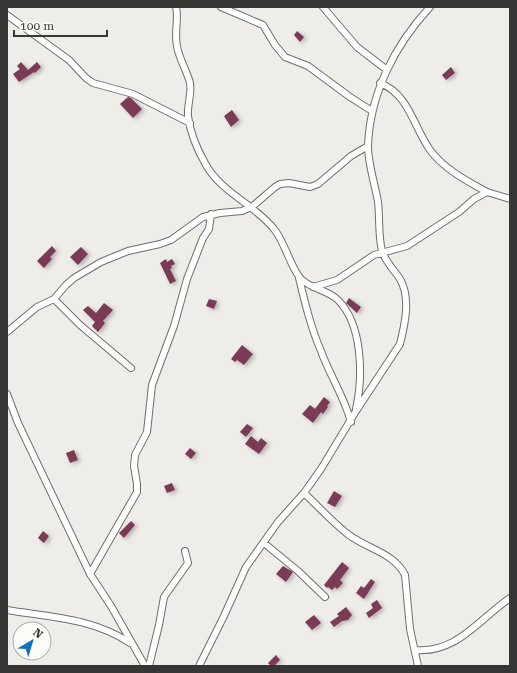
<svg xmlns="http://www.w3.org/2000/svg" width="517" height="673" font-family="'Roboto Serif',serif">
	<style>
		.building { fill: #7b3a54; filter: url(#shadow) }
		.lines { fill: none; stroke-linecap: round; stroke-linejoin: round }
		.minor-casing { stroke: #706e6b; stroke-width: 8 }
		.minor { stroke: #fff; stroke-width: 6 }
	</style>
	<defs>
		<filter id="shadow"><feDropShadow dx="2.5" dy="1.5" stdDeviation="2" flood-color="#0004"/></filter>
	</defs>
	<rect width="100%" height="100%" fill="#efedea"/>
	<!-- building -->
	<path class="building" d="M297 31 304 37 300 42 294 35Z
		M21 62 28 70 37 62 41 67 35 73 34 72 19 82 13 74 20 69 17 66Z
		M451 67 455 73 446 80 442 75Z
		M128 97 131 98 142 109 133 118 120 104Z
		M232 110 239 120 231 127 224 116Z
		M52 246 56 251 50 257 52 259 44 268 37 261Z
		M81 247 88 254 78 265 70 257Z
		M166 259 167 262 172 259 175 264 171 266 172 268 170 269 176 281 170 284 160 263Z
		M349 298 361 307 357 313 346 303Z
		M209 299 217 301 214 309 206 306Z
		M104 303 113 310 103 321 105 323 98 332 92 326 95 322 83 310 88 306 96 313Z
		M242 345 253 354 244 365 237 360 235 362 231 359Z
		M324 397 330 402 327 406 328 407 323 414 321 412 313 423 302 414 310 405 315 409Z
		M247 424 253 428 246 437 240 432Z
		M251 436 258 442 261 438 267 443 259 454 245 444Z
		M190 448 196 453 191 459 185 454Z
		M74 450 78 460 70 463 66 453Z
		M172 483 175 490 167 493 164 486Z
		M334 491 342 496 335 507 327 503Z
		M131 521 135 525 124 538 119 533Z
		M43 531 49 536 44 543 38 538Z
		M342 562 349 568 340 580 343 583 337 589 335 587 332 590 328 587 327 588 324 585Z
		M283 566 293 572 286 582 276 574Z
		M371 579 375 582 364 599 356 593 361 586 364 588Z
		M377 600 382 608 369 618 366 613 373 608 371 604Z
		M346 607 352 615 348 620 342 621 334 627 330 622 339 616 337 614Z
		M314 615 321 623 312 630 305 622Z
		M276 655 280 660 274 666H271L268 663Z"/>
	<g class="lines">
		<defs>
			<path id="minor" d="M176 7C179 19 174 33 177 46 179 59 187 71 190 83 192 94 187 105 188 116 190 132 198 151 206 165 222 193 254 204 274 229 285 242 291 269 301 279 311 289 328 290 338 300 363 325 363 377 356 409
				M221 7 263 25 275 45 285 57 308 66 350 97 372 111
				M323 7 357 47 387 70
				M7 15 69 60 86 78 93 83 133 94 190 123
				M380 83C409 94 414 128 430 150 444 169 467 181 487 192
				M299 278C305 303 311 328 321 351 330 376 344 396 351 422
				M313 287 337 280 374 255 407 246 459 212 474 199 487 192 510 199
				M54 299 80 325 131 368
				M7 332 37 307 54 299 66 285 74 278 101 262 128 251 160 244 171 240 203 217 220 213 242 211 253 206 275 187 280 184 289 183 310 187 318 184 351 156 368 146
				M7 394 18 423 90 574 111 606 145 666
				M304 493C319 507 333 523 349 535 368 549 394 553 405 575L410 629 418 666
				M264 543 298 571 325 597
				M90 574 137 492V484L134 466 135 455 147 432 152 385 174 326 187 279 203 238 209 229 211 214
				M7 610C49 617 93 618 130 643
				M416 650C457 653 478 620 510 598
				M149 666 159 625 164 597 188 563 185 551
				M199 666 224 616 246 567 278 522 304 493 321 469 356 411 400 344C405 324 411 298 400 279 394 270 385 261 382 251 378 235 380 219 378 202 375 184 368 164 368 146 370 93 395 45 430 7"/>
		</defs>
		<!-- minor casing -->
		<use href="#minor" class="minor-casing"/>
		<!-- minor -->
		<use href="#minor" class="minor"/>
	</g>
	<!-- border -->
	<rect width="517" height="673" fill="none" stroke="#373635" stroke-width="16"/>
	<!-- north arrow -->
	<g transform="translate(32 641) rotate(38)"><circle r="19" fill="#fdfbf7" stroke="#aeaca9"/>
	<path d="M0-3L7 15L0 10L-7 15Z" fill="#146fbc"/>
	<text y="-6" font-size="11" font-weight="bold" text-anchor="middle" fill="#373635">N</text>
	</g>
	<!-- scale -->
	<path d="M14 30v6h93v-6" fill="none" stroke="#373635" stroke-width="2"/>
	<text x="20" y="30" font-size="12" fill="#373635" stroke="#fdfbf7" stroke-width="3" paint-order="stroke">100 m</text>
</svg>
